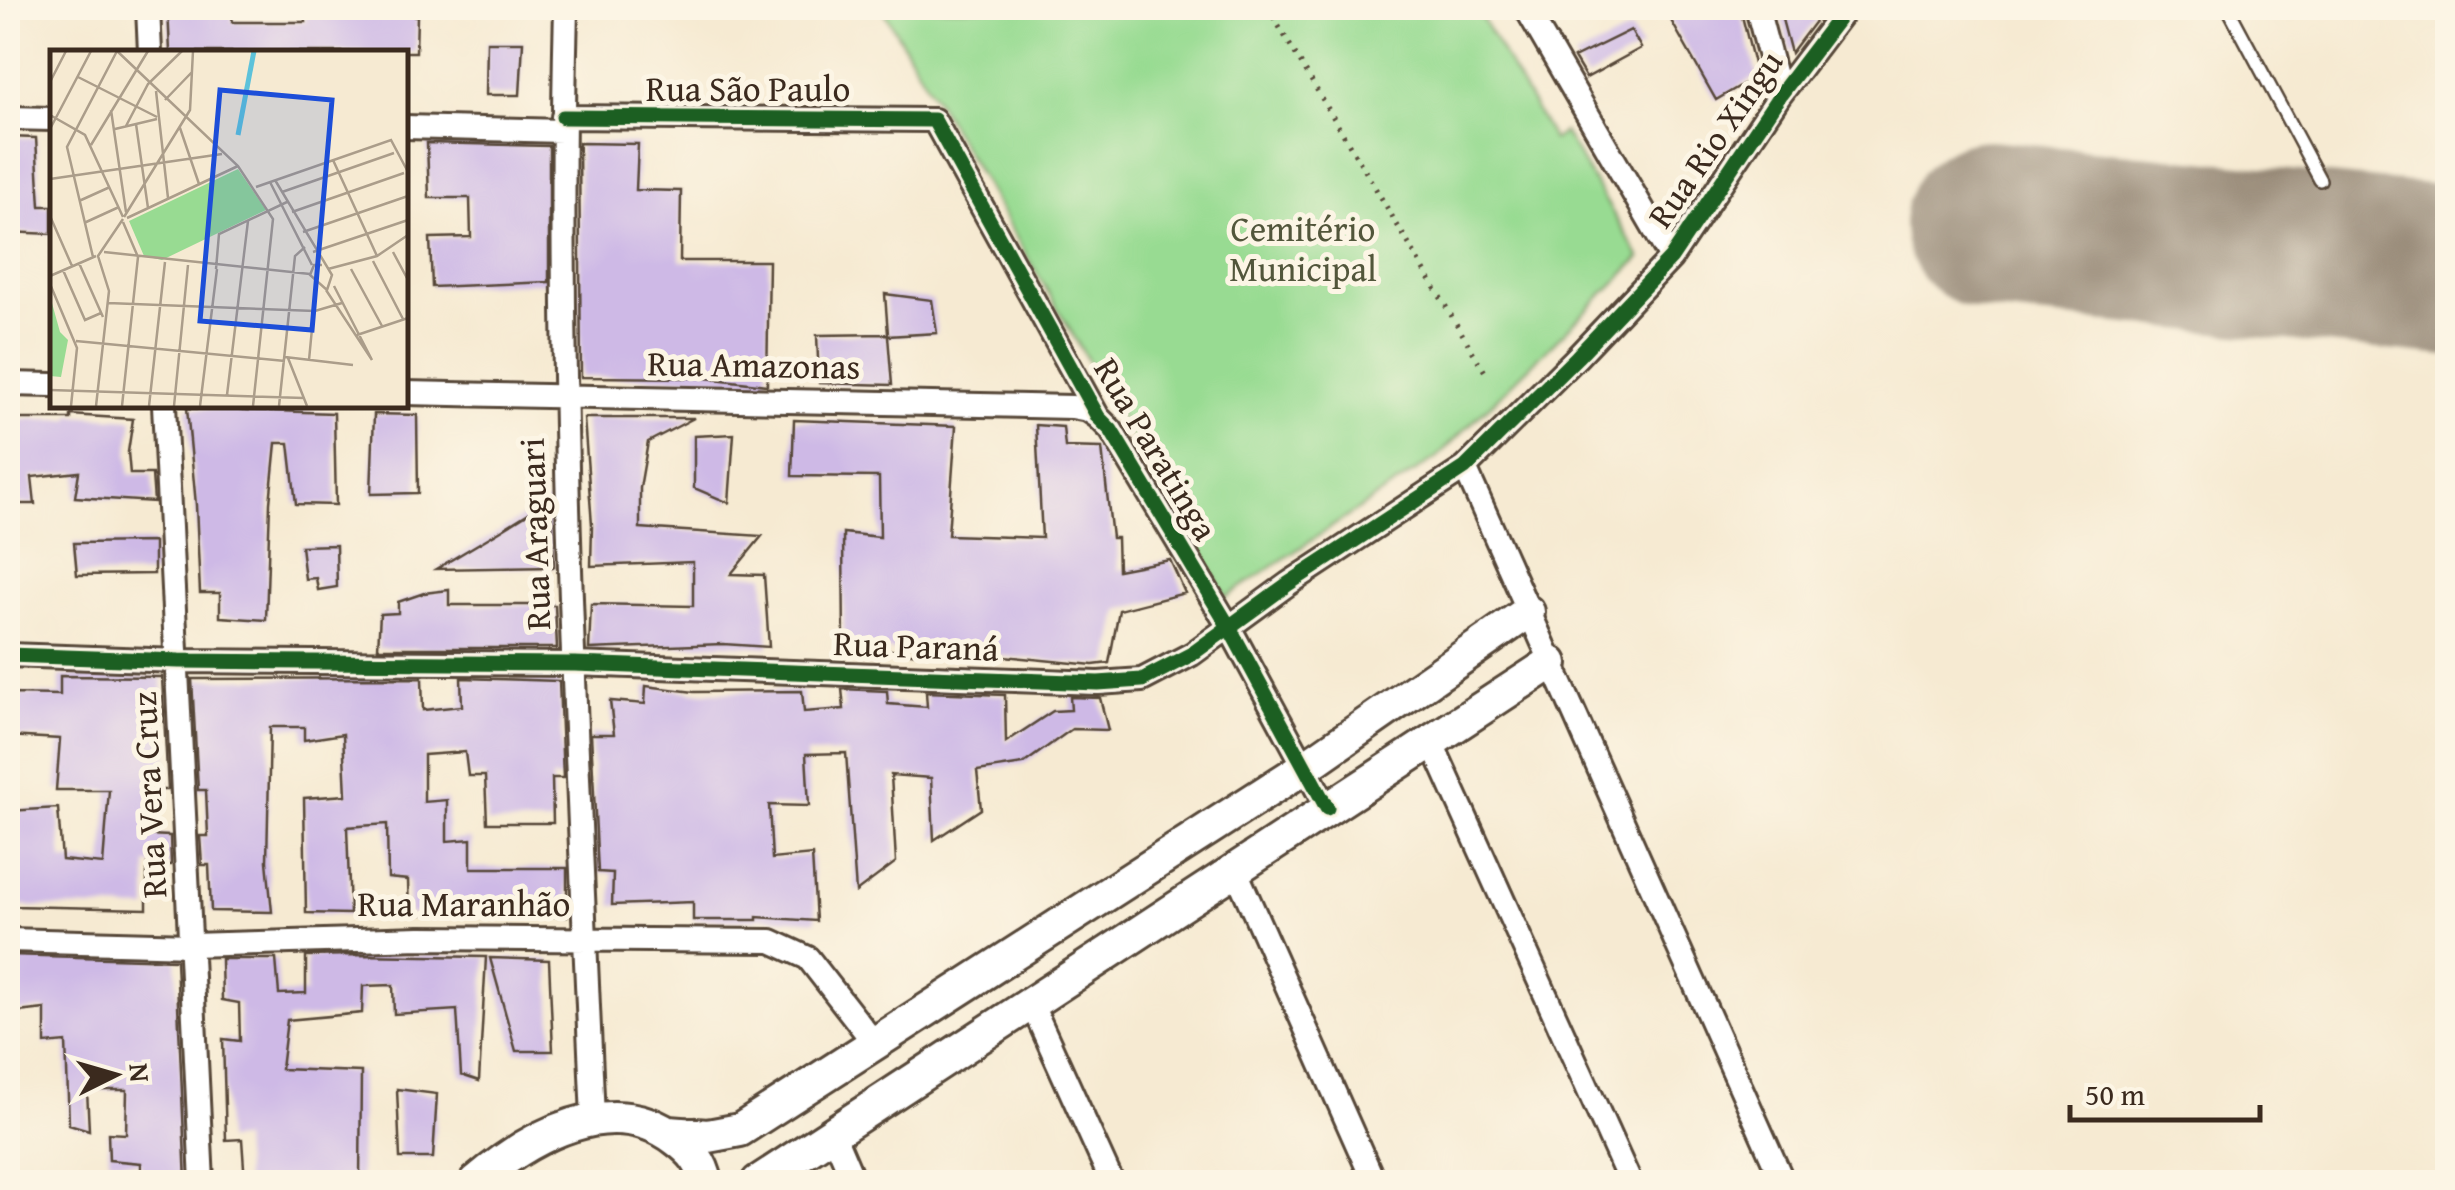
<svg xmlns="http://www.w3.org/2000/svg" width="2455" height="1190" font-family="'Gentium Book Plus',serif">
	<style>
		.green { fill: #98db92; stroke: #6a8258; stroke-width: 2.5 }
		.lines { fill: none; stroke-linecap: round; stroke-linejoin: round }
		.runway { stroke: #988a78; stroke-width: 170 }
		.building { fill: #ceb9e6 }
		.lane-casing { stroke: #574739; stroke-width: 16 }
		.street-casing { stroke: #574739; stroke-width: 28 }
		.secondary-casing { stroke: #574739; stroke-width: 38 }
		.path { stroke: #574739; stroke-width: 5; stroke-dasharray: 2.5 8; stroke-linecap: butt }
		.lane { stroke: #fff; stroke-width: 11 }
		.street { stroke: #fff; stroke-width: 22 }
		.secondary { stroke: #fff; stroke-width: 32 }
		.cycleway-casing { stroke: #fcf5e5; stroke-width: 21 }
		.cycleway { stroke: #1b5e20; stroke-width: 15 }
		.labels { text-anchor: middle; stroke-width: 10; stroke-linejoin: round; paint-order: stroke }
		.street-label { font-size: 35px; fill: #3b2a1e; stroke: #fcf5e5 }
		.park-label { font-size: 35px; fill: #52563b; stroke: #fcf5e5 }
		.inset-river { fill: none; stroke: #5dc2da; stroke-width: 5 }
		.inset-road { fill: none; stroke: #ab9d8a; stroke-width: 2.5 }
		.view { fill: #1d4ed8; fill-opacity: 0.15; stroke: #1d4ed8; stroke-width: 5 }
		.inset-edge { fill: none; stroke: #3b2a1e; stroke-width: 5 }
	</style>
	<rect width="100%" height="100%" fill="#fcf5e5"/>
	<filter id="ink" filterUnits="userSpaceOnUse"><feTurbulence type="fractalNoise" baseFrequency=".01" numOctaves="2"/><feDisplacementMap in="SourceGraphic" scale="20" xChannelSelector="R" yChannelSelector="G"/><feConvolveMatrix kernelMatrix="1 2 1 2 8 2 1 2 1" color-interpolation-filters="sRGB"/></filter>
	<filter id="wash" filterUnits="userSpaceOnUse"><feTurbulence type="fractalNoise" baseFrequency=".0048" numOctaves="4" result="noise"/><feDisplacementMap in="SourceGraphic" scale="40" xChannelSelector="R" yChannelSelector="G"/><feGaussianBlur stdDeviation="2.25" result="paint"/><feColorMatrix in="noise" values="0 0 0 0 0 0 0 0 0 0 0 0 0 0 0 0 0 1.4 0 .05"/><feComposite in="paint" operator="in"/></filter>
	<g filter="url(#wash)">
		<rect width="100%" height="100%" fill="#f6ead2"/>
		<!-- green -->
		<path class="green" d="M882 8H1476L1553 140 1564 132 1640 258 1437 457 1226 597Z"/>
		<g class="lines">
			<!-- runway -->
			<path class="runway" d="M1989 225 2448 271"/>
		</g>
		<g id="blocks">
			<!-- building -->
			<path class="building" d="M168 8H234L232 22H306L304 8H387V13L417 16 416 52H170Z
				M1664 8H1740L1757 76 1716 100Z
				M1779 8H1825L1791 53Z
				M1631 30 1641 48 1586 78 1574 58Z
				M487 42H523L520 95H486Z
				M8 137 36 138 40 206H52V234L8 232Z
				M427 143 549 146V282L432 287 430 238 471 237 470 198H429Z
				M579 143 638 144 636 190 681 191 680 261H769L767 385 705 378 581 377Z
				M885 294 932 300 937 333 888 336 892 385 819 383 817 335 888 334Z
				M187 408 334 413 336 505 296 504 289 443H276L270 503 266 620 220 617V593H200L196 505Z
				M374 414 417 415 418 493 371 494Z
				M71 415 133 419 128 452 130 474H152L154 502 75 497 79 472 32 477 35 504H12V488L8 487V419H71Z
				M584 418H694L648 442 640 488V528L762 536 731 574 764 575 769 647 723 644 589 649 591 604 693 606V562L591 566 592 525Z
				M794 420 956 426 948 535 1042 538 1036 425 1063 427 1065 447 1102 448 1112 538H1117L1118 570 1170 560 1185 593 1119 610 1109 663 1093 665 963 652 918 654 884 649H844L843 533 880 537 879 477 792 476Z
				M734 434 729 503 694 488V436Z
				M551 499 554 567 436 569 498 532Z
				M154 542V574L77 575 74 543Z
				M336 545 337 587 318 590 316 578 305 579 301 546Z
				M449 590V605H555L557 648H378L380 614 398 613V602L424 593Z
				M60 676 162 677 168 790H151L148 835 170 836 171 865 147 864V909L13 906 14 841H8V811L58 808 62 860 103 864 109 790H56L60 739 8 736V694L60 695Z
				M422 678 423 710 462 706 461 678 559 681 563 778H552L553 823H487L485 776H468L465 752 424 755V802L447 800V841L471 839V868H567V917L409 914 408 880 388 878 387 824 347 827 350 914 306 913 304 798 346 795 343 734 304 740V727H270L267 861 272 912 211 911 209 865H202L200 836H208L206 790H198L192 679Z
				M646 686 694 692 802 691 804 712 844 709 842 689 887 691 888 704 927 707 926 692 1005 695 1006 742 1053 711 1071 710 1070 697 1100 698 1108 730 1072 729 1023 764 977 771 981 809 934 840 931 778 891 775 896 862 856 892 846 753 806 754 809 806 769 805 772 859 812 855 816 921 757 917V920H693V902L612 905 613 873 598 872 591 734H614L610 701 645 704Z
				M10 955 176 960 186 1182 141 1179V1163L109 1160 108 1133 126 1134 127 1090H87L89 1130 69 1124 66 1042 45 1044V1009L9 1013Z
				M354 955 486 957 479 1081 461 1075 457 1010 394 1014 393 985 363 986 362 1013 287 1020 281 1069 361 1072 360 1181 245 1182 242 1139 226 1140 223 1039 240 1041 239 1003 222 1000 221 959H276L279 994 306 993V956Z
				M490 958 549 960 553 1051H516Z
				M397 1089 437 1094 433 1158H400Z"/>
		</g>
	</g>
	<g filter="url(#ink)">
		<use href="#blocks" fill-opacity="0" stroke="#574739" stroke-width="2.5"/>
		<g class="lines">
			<defs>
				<path id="lane" d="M2228 8 2320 180"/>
				<path id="street" d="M148 8 150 52
					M566 8C556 378 577 749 593 1119
					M1526 8 1671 258
					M1757 8 1780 95
					M563 117 934 120 1098 417 1111 430 1229 627 1327 808
					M8 118 52 119
					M405 127 562 131
					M8 384 52 385
					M405 393 1072 407 1088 410 1098 417
					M164 405 202 1182
					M1465 468 1783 1182
					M8 655 179 661 575 664 1098 683 1142 680 1192 654 1288 584 1465 468 1577 357 1671 258 1780 95 1846 8
					M1431 741 1630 1182
					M1235 869 1374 1182
					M8 940 191 945 420 938 771 941 808 958 875 1044
					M1031 1003 1112 1182
					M833 1133 854 1182"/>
				<path id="secondary" d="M669 1133 708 1136 740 1130 1305 767 1528 612
					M476 1182C529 1137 612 1089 677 1140 693 1152 702 1162 706 1182
					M758 1182 1551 663"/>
			</defs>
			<!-- lane casing -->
			<use href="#lane" class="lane-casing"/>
			<!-- street casing -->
			<use href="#street" class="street-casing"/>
			<!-- secondary casing -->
			<use href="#secondary" class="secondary-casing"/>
			<!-- path -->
			<path class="path" d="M1268 8 1488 377"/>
			<!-- lane -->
			<use href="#lane" class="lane"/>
			<!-- street -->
			<use href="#street" class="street"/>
			<!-- secondary -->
			<use href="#secondary" class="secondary"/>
			<defs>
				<path id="cycleway" d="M563 117 934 120 1098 417 1111 430 1229 627 1327 808
					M8 655 179 661 575 664 1098 683 1142 680 1192 654 1288 584 1465 468 1577 357 1671 258 1780 95 1846 8"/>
			</defs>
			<!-- cycleway casing -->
			<use href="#cycleway" class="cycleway-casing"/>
			<!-- cycleway -->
			<use href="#cycleway" class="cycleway"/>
		</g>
	</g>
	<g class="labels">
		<!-- street labels -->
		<g class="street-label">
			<text x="748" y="101">Rua São Paulo</text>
			<text transform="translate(1715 139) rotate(-55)" y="12">Rua Rio Xingu</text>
			<text transform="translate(754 365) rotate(1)" y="12">Rua Amazonas</text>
			<text transform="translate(1156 449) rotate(59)" y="12">Rua Paratinga</text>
			<text transform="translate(535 534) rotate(-92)" y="12">Rua Araguari</text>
			<text transform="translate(916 646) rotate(2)" y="12">Rua Paraná</text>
			<text transform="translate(149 795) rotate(-93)" y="12">Rua Vera Cruz</text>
			<text x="464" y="916">Rua Maranhão</text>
		</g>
		<!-- park labels -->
		<g class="park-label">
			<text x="1303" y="241">Cemitério<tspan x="1303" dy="40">Municipal</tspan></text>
		</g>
	</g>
	<!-- overview -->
	<g transform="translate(50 50)">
		<rect width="358" height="358" fill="#f6ead2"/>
		<path d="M188 119 216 160 112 210 94 206 79 171ZM0 246 10 282 18 290 11 327 0 326Z" fill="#98db92"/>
		<path class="inset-river" d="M188 85 204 1"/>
		<path class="inset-road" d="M67 1 188 116 223 169 203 356M28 27 107 67M0 32 16 1M106 41 118 148M115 50 142 22M61 60 76 162M0 65 35 85 73 167M86 74 98 158M76 76 98 34 132 1M130 78 149 134M0 79 41 1M65 79 107 69M41 95 98 1M283 110 327 206M0 129 172 104M225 130 282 225 277 240 260 225 264 215H272M220 132 262 215M206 137 341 90 358 122M232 142 344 103M29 151 60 137M242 162 354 123M0 166 22 216M74 167 140 60 143 1M77 168 188 116M34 173 69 157M253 182 358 146M54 202 260 224M263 202 358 170M343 202 358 230M43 207 17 97 67 1M323 211 353 269M29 213 53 267M166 219 169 184 237 152M278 219 327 206 358 185M301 219 332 276M13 220 35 270 51 263M0 226 46 206M0 234 27 298 21 356M284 236 322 310M276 240 322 310M58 253 265 261 292 253M307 285 358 268M26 291 235 311M235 307 303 315M238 308 257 356M259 310 266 237M0 340 254 348M177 345 198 171M46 356 59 241 48 206 73 169M72 356 88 207 73 172M99 356 115 212M124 356 138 215M150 356 167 219M229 356 245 206 255 197"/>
		<path class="view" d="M170 40 282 50 262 280 150 271Z"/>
		<rect width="358" height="358" class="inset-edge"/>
	</g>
	<!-- margin -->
	<rect width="2455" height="1190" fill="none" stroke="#fcf5e5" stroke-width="40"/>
	<!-- north arrow -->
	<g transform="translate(115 1075) rotate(85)" stroke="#fcf5e5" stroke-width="8" paint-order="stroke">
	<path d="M0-8L18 38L0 25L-18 38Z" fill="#3b2a1e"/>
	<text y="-15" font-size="28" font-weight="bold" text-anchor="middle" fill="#3b2a1e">N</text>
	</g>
	<!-- scale -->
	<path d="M2070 1105v15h190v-15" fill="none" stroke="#3b2a1e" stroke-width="5"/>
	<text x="2085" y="1105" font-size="30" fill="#3b2a1e" stroke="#fcf5e5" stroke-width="8" paint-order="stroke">50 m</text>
</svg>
